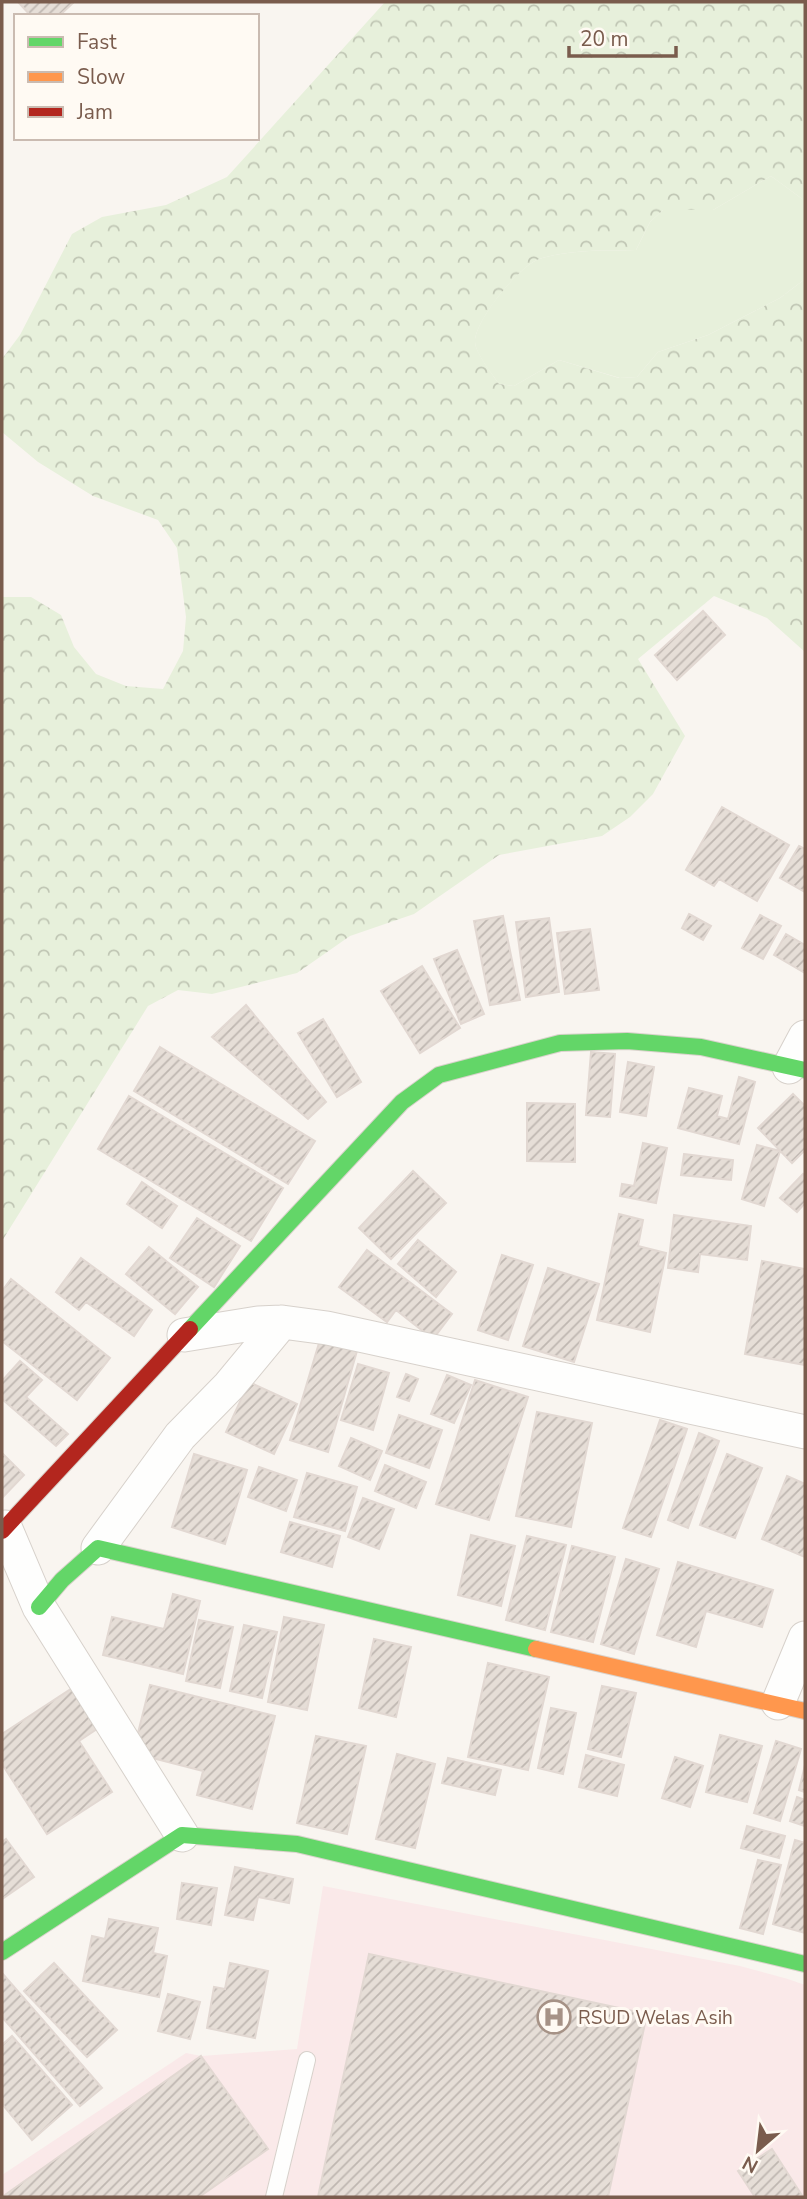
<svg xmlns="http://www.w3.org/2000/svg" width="807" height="2199" font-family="'Nunito Sans',sans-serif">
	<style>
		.medical { fill: #fae9e9 }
		.green { fill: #e7f0db }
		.forest { fill: url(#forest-crowns) }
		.building { fill: url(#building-hatch); stroke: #e2d8d2; stroke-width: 2 }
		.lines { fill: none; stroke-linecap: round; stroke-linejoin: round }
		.lane-casing { stroke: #d7d1cb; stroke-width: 18 }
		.street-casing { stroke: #d7d1cb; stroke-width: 35 }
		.fast-casing { stroke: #d9d2cb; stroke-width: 18 }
		.slow-casing { stroke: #d9d2cb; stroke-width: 18 }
		.jam-casing { stroke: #d9d2cb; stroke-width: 18 }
		.lane { stroke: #fefefd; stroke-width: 16 }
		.street { stroke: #fefefd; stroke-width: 33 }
		.fast { stroke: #63d668; stroke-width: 16 }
		.slow { stroke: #ff974d; stroke-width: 16 }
		.jam { stroke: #b3261e; stroke-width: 16 }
		.labels { text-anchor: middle; stroke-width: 6; stroke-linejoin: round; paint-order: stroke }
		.poi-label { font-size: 19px; fill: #7a5c4d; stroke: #fffaf3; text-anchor: start }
	</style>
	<defs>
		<pattern id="forest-crowns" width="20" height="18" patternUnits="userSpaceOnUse" patternTransform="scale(1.75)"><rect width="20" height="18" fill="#e7f0db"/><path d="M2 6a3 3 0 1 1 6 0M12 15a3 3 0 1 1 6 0" fill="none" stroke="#c0c6b4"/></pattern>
		<pattern id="building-hatch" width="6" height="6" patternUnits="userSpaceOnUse" patternTransform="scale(1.75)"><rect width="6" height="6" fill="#e6ded7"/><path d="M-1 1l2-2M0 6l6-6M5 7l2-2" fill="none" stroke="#bfb7b1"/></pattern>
	</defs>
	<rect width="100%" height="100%" fill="#f9f5f0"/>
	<!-- medical -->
	<path class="medical" d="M323 1886 740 1966 788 1979 805 1985V2197H2V2175L186 2053 201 2056 297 2049Z"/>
	<!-- green -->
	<path class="green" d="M771 176 805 201V279L780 298 708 335 658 352 637 377 620 378 559 360 514 386 499 384C493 375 475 353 475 342 474 321 519 266 539 259 570 249 604 251 636 250L650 222 663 210H713Z"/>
	<!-- forest -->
	<path class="forest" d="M385 2H805V201L771 176 713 210H663L650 222 636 250C604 251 570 249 539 259 519 266 474 322 475 342 475 352 493 375 499 384L514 386 559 360 619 378 637 377 658 352 708 335 780 298 805 279V652L767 618 714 596 638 659 685 736 653 794 630 817 602 836 499 855 414 914 350 936 297 973 212 994 178 990 148 1006 2 1241V597H31L61 615 74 647 96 674 126 686 163 689 183 651 186 617 177 548 158 520 93 496 38 462 2 432V359L20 335 72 234 102 217 166 205 227 177Z"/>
	<!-- building -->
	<path class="building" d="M18 2H74L59 16H31Z
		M703 611 725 635 677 680 655 655Z
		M722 807 789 845 757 901 719 879 714 886 686 870Z
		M799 846 805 849V892L780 878Z
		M689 914 711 926 703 940 682 928Z
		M760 915 781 926 763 959 742 948Z
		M503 916 520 1000 490 1005 474 921Z
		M549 918 559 992 526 997 516 922Z
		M590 929 599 990 565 994 557 933Z
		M786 934 805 945V973L774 955Z
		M457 950 484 1014 461 1024 434 959Z
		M422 966 460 1028 420 1053 381 991Z
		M246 1005 326 1102 308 1119 212 1037Z
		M323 1019 361 1082 337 1097 298 1033Z
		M160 1047 315 1141 288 1184 134 1091Z
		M591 1052 615 1054 610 1117 586 1115Z
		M628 1062 654 1067 646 1116 620 1112Z
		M739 1077 755 1082 739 1144 678 1128 689 1088 722 1096 717 1116 728 1119Z
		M793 1094 805 1106V1150L792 1163 758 1128Z
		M129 1096 283 1188 251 1241 98 1149Z
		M527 1103 575 1104V1162L527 1161Z
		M643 1143 667 1148 656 1203 620 1196 622 1184 634 1186Z
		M757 1145 780 1151 764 1206 742 1199Z
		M684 1154 733 1160 731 1180 681 1175Z
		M413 1171 446 1203 391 1259 359 1228Z
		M803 1174 805 1176V1203L797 1212 780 1198Z
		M142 1182 177 1206 162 1228 127 1204Z
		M619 1214 643 1220 638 1246 666 1253 650 1332 597 1320Z
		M674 1215 751 1226 747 1260 700 1254 698 1272 668 1268Z
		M197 1218 240 1246 214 1287 170 1258Z
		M418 1240 456 1272 436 1297 398 1264Z
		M149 1247 198 1287 175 1314 126 1274Z
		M367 1250 452 1314 433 1339 396 1310 387 1322 339 1287Z
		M502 1255 533 1265 508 1340 478 1330Z
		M81 1258 152 1310 134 1336 86 1302 79 1310 56 1292Z
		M762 1261 805 1269V1365L745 1354Z
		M548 1268 599 1284 574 1362 523 1346Z
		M11 1279 110 1358 77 1400 2 1341V1291Z
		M322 1333 359 1344 328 1452 290 1440Z
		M20 1361 42 1380 26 1397 68 1434 56 1446 2 1399V1381Z
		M358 1364 389 1373 373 1430 341 1420Z
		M406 1374 418 1379 409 1401 397 1397Z
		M447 1375 471 1385 454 1423 431 1414Z
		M475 1380 528 1397 489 1520 436 1504Z
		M249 1382 297 1404 274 1454 226 1432Z
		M537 1412 592 1423 571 1527 516 1516Z
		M399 1415 442 1430 429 1468 386 1453Z
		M660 1420 687 1429 651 1537 623 1528Z
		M699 1433 719 1441 688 1528 668 1520Z
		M351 1438 382 1451 370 1480 339 1466Z
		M2 1453 24 1475 2 1498Z
		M194 1454 247 1470 225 1544 172 1527Z
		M727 1454 762 1468 735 1538 700 1525Z
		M385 1465 426 1482 416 1508 375 1491Z
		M259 1467 297 1480 286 1511 248 1497Z
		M307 1473 357 1487 345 1531 294 1517Z
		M787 1476 805 1484V1557L762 1539Z
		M363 1498 394 1509 379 1549 348 1537Z
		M290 1522 340 1536 332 1567 281 1552Z
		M471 1535 515 1546 501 1606 458 1595Z
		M527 1536 566 1545 545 1630 506 1620Z
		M572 1546 615 1557 593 1642 551 1632Z
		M626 1559 659 1569 634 1654 601 1644Z
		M678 1562 773 1590 762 1627 706 1611 696 1647 657 1635Z
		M173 1594 200 1601 183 1674 103 1655 112 1617 164 1629Z
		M284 1617 324 1625 307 1710 268 1702Z
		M199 1620 233 1627 220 1688 186 1681Z
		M244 1625 277 1632 262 1698 230 1691Z
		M374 1639 411 1647 396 1717 359 1708Z
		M488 1663 549 1677 528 1770 468 1757Z
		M150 1685 275 1716 252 1809 197 1795 203 1771 133 1753Z
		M602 1686 636 1693 621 1757 588 1749Z
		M74 1687 100 1727 79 1741 112 1792 47 1834 2 1764V1734Z
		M551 1708 576 1713 563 1774 538 1768Z
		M720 1735 762 1746 747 1802 706 1792Z
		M316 1736 366 1746 347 1834 297 1823Z
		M776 1741 801 1749 780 1821 754 1813Z
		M397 1754 435 1764 415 1848 376 1839Z
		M586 1755 624 1765 617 1796 579 1787Z
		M675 1757 703 1766 690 1807 662 1798Z
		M448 1758 501 1770 495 1795 442 1783Z
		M805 1765V1792L799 1790Z
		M797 1797 805 1800V1826L790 1821Z
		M747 1826 785 1836 779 1858 741 1848Z
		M6 1839 34 1877 2 1899V1842Z
		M795 1840 805 1843V1933L773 1924Z
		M758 1860 781 1865 763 1934 740 1928Z
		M235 1867 293 1879 289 1903 258 1897 253 1920 225 1915Z
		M182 1883 217 1888 211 1925 177 1919Z
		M109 1919 158 1928 153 1953 167 1956 159 1997 83 1981 92 1936 105 1939Z
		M369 1954 647 2014 608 2197H318Z
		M54 1963 117 2030 87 2057 24 1991Z
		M230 1963 268 1971 255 2038 207 2028 214 1987 225 1989Z
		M2 1973 102 2088 80 2106 2 2017Z
		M168 1994 200 2002 190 2039 158 2031Z
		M12 2036 72 2105 32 2140 2 2104V2045Z
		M201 2056 268 2149 199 2197H2Z
		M772 2149 803 2197H755L738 2171Z"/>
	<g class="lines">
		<defs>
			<path id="lane" d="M274 2197 307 2060"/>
			<path id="street" d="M789 1067 805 1037
				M184 1335 258 1323 282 1322 327 1328 805 1432
				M5 1527 39 1607 182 1835
				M98 1548 180 1436 229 1386 282 1322
				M778 1703 805 1638"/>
			<path id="fast" d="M190 1329 402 1102 439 1075 560 1043 627 1041 701 1047 805 1070
				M39 1607 62 1580 98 1548 536 1649
				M2 1952 182 1835 297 1844 805 1964"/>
			<path id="slow" d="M536 1649 805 1711"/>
			<path id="jam" d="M2 1531 190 1329"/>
		</defs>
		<!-- lane casing -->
		<use href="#lane" class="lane-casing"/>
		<!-- street casing -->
		<use href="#street" class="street-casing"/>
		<!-- fast casing -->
		<use href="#fast" class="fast-casing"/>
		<!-- slow casing -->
		<use href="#slow" class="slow-casing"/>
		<!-- jam casing -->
		<use href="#jam" class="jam-casing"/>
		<!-- lane -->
		<use href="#lane" class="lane"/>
		<!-- street -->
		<use href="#street" class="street"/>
		<!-- fast -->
		<use href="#fast" class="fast"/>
		<!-- slow -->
		<use href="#slow" class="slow"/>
		<!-- jam -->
		<use href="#jam" class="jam"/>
	</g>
	<!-- icons -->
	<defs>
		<symbol id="hospital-ring" viewBox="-11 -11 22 22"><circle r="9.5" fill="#fffaf3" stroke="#a69286" stroke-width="1.5"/><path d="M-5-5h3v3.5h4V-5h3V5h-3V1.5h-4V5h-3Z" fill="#a69286"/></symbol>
	</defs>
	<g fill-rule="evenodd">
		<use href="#hospital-ring" x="535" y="1998" width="38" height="38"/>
	</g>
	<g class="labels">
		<!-- poi labels -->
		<g class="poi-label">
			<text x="578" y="2024">RSUD Welas Asih</text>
		</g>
	</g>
	<!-- border -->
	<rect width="807" height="2199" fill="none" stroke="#7a5c4d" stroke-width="7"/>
	<!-- legend -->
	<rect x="14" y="14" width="245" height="126" fill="#fffaf3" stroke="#cabbb1" stroke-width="2"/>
	<rect x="28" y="37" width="35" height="10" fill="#63d668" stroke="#cabbb1" stroke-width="2"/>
	<text x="77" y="49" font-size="21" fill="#7a5c4d">Fast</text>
	<rect x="28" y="72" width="35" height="10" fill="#ff974d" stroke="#cabbb1" stroke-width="2"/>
	<text x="77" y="84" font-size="21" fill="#7a5c4d">Slow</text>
	<rect x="28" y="107" width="35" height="10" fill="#b3261e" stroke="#cabbb1" stroke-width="2"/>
	<text x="77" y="119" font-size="21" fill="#7a5c4d">Jam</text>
	<!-- north arrow -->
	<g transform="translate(758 2150) rotate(208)" stroke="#fffaf3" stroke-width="5" paint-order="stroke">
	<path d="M0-5L12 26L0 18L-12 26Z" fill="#7a5c4d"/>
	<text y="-10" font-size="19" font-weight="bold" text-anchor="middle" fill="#7a5c4d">N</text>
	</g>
	<!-- scale -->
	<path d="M569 46v10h107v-10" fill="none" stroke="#7a5c4d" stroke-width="3.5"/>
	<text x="580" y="46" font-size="21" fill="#7a5c4d" stroke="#fffaf3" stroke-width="5" paint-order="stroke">20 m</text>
</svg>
